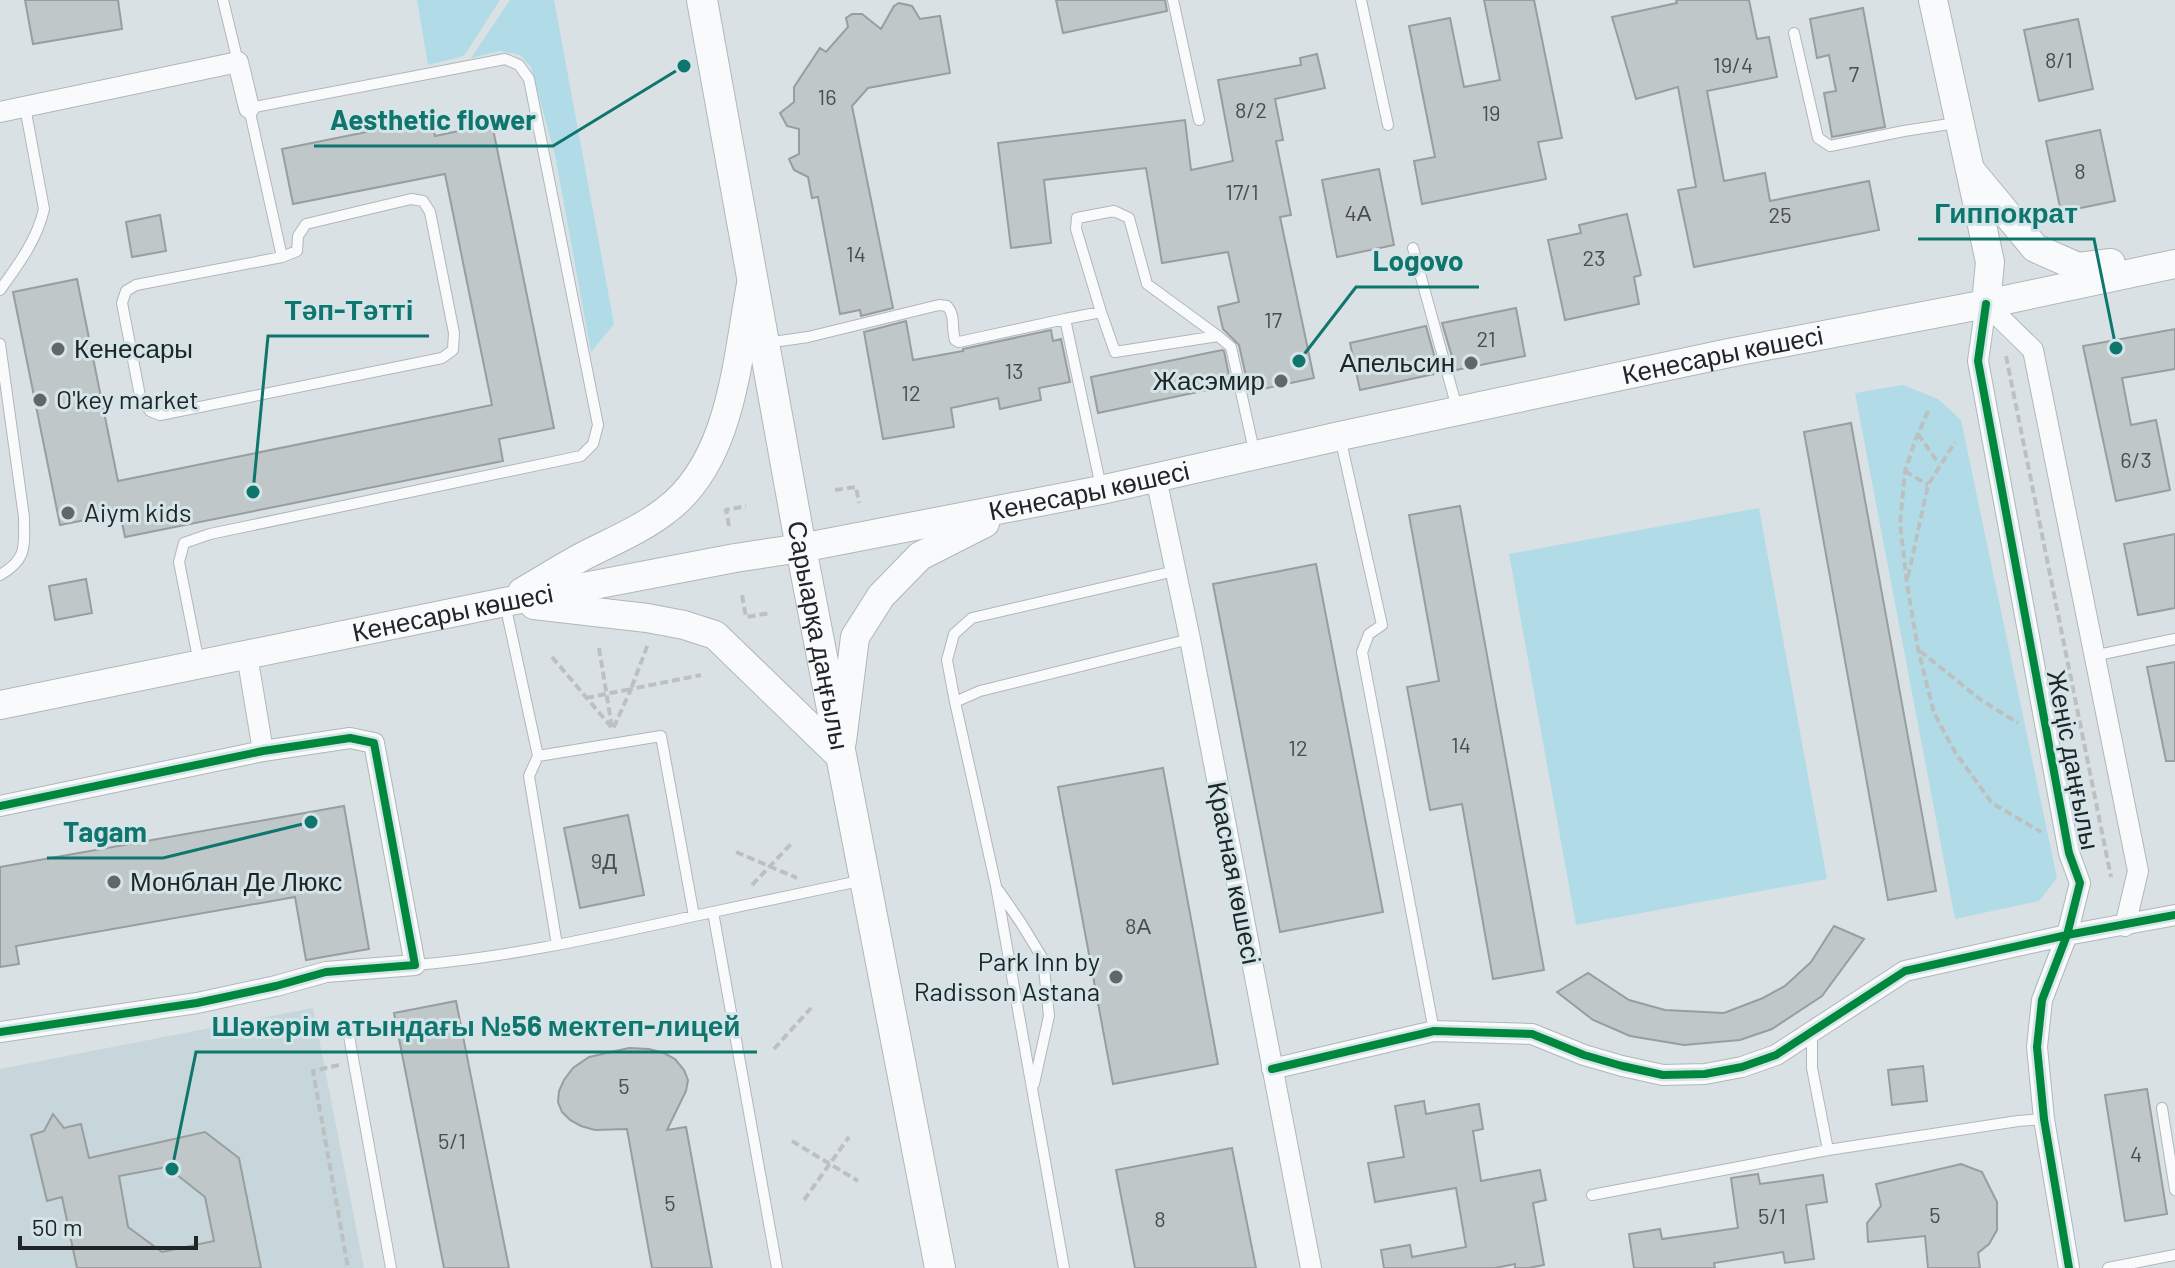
<svg xmlns="http://www.w3.org/2000/svg" width="2175" height="1268" font-family="Barlow,sans-serif">
	<style>
		.built { fill: #c6d6db }
		.green { fill: #b1dce7 }
		.building { fill: #c0c7c8; stroke: #989ea0; stroke-width: 2; fill-rule: evenodd }
		.lines { fill: none; stroke-linecap: round; stroke-linejoin: round }
		.lane-casing { stroke: #b1b7b9; stroke-width: 12 }
		.street-casing { stroke: #b1b7b9; stroke-width: 22 }
		.secondary-casing { stroke: #b1b7b9; stroke-width: 30 }
		.primary-casing { stroke: #b1b7b9; stroke-width: 32 }
		.path { stroke: #bdc0c1; stroke-width: 4; stroke-dasharray: 8 4; stroke-linecap: butt }
		.lane { stroke: #f9fafb; stroke-width: 10 }
		.street { stroke: #f9fafb; stroke-width: 20 }
		.secondary { stroke: #f9fafb; stroke-width: 28 }
		.primary { stroke: #f9fafb; stroke-width: 30 }
		.cycleway-casing { stroke: #d5e4e8; stroke-width: 13 }
		.cycleway { stroke: #00873e; stroke-width: 8 }
		.poi-dot { fill: #616769; stroke: #d5e4e8; stroke-width: 3 }
		.labels { text-anchor: middle; stroke-width: 6; stroke-linejoin: round; paint-order: stroke }
		.number-label { font-size: 22px; fill: #484e4f }
		.poi-label { font-size: 26px; fill: #202627; stroke: #d5e4e8; text-anchor: start }
		.street-label { font-size: 26px; fill: #202627; stroke: #d5e4e8 }
		.leader { fill: none; stroke: #0f766e; stroke-width: 3 }
		.callout-dot { fill: #0f766e; stroke: #d5e4e8; stroke-width: 3 }
		.callout-label { font-size: 28px; text-anchor: middle; font-weight: bold; fill: #0f766e; stroke: #d5e4e8; stroke-width: 6; stroke-linejoin: round; paint-order: stroke }
	</style>
	<rect width="100%" height="100%" fill="#d9e1e4"/>
	<!-- built -->
	<path class="built" d="M313 1008 364 1268H0V1069Z"/>
	<!-- green -->
	<path class="green" d="M417 0H500L464 56 428 65Z
		M510 0H554L614 324 591 352 555 155 531 67 520 55 500 51 471 58Z
		M1903 385 1938 399 1961 420 2057 878 2039 901 1955 919 1855 393Z
		M1759 508 1827 879 1576 925 1509 554Z"/>
	<!-- building -->
	<path class="building" d="M25 0H118L122 29 33 44Z
		M1056 0H1165L1167 11 1063 33Z
		M1484 0H1534L1562 138 1538 142 1546 179 1422 204 1414 161 1435 157 1409 26 1450 18 1464 87 1500 80Z
		M1676 0H1749L1757 39 1769 37 1777 77 1707 91 1724 181 1765 173 1770 201 1869 181 1879 230 1694 267 1678 190 1696 187 1678 87 1636 99 1612 17 1677 3Z
		M899 3 912 6 920 19 940 16 950 73 868 88 852 106 893 308 861 316 860 310 840 314 818 197 812 198 808 177 794 170 789 159 799 154V129L787 126 780 113 794 102V87L820 48 826 52 848 27 846 18 852 14H862L881 29 894 6Z
		M1863 8 1885 127 1832 137 1824 93 1836 91 1829 55 1817 58 1810 19Z
		M2078 19 2093 89 2039 101 2024 30Z
		M1317 54 1325 88 1275 99 1283 140 1276 141 1291 215 1280 217 1314 378 1258 390 1256 380 1247 381 1239 345 1223 329 1218 307 1239 302 1228 252 1162 263 1146 168 1044 180 1051 243 1011 248 998 143 1185 120 1191 170 1233 161 1218 80 1301 65 1300 58Z
		M431 119 435 136 492 124 554 428 499 439 503 461 125 537 120 513 60 525 13 292 77 279 118 481 492 405 445 174 293 204 282 149Z
		M2100 130 2115 201 2061 212 2046 141Z
		M1379 169 1394 245 1337 257 1322 180Z
		M1627 214 1641 275 1634 277 1639 304 1565 320 1548 240 1581 233 1579 225Z
		M160 215 166 251 132 257 126 222Z
		M1516 308 1525 356 1456 370 1442 323Z
		M906 321 913 360 963 351V349L1051 330 1053 341 1061 339 1070 382 1039 388 1041 400 1000 409 998 398 951 408 954 427 883 439 864 332Z
		M1426 326 1439 373 1360 390 1350 343Z
		M2175 329V369L2122 378 2131 425 2156 420 2170 490 2116 501 2083 346Z
		M1222 350 1224 351 1231 385 1098 413 1091 377Z
		M1851 423 1936 891 1888 900 1804 432Z
		M1460 506 1544 970 1493 979 1462 804 1430 810 1407 687 1439 681 1409 515Z
		M2175 534V608L2138 615 2124 544Z
		M1316 564 1383 912 1280 932 1213 584Z
		M86 579 92 613 55 620 49 586Z
		M2175 662V761H2166L2147 667Z
		M1163 768 1218 1064 1113 1084 1058 787Z
		M344 806 369 949 306 960 295 897 16 946 19 964 0 967V867Z
		M628 815 644 895 580 908 564 828Z
		M1834 926 1864 939 1822 996 1772 1029 1740 1040 1684 1045 1630 1036 1593 1020 1557 992 1588 973 1629 1000 1665 1010 1724 1013 1763 998 1785 986 1811 962Z
		M456 1001 509 1268H444L394 1013Z
		M629 1048 649 1049 664 1053 675 1059 684 1070 688 1080 686 1091 667 1130 686 1127 712 1268H652L627 1129 595 1130 581 1126 570 1120 562 1112 558 1102 559 1091 564 1080 573 1068 589 1057Z
		M1923 1066 1927 1101 1892 1105 1888 1070Z
		M2147 1089 2167 1214 2125 1221 2105 1095Z
		M1424 1101 1426 1114 1479 1104 1483 1129 1473 1131 1481 1181 1540 1170 1546 1200 1533 1203 1544 1265 1528 1268H1515V1264L1495 1268H1384L1381 1250 1410 1245 1412 1257 1466 1247 1456 1188 1375 1202 1368 1163 1404 1157 1395 1106Z
		M53 1114 64 1128 81 1124 89 1158 205 1132 239 1158 261 1268H77L62 1197 47 1201 31 1135 44 1131ZM167 1167 205 1197 214 1241 162 1252 128 1227 119 1176Z
		M1232 1148 1256 1268H1135L1116 1170Z
		M1961 1164 1982 1172 1997 1202V1230L1989 1244 1978 1253 1980 1268H1928L1925 1236 1868 1242 1867 1223 1881 1206 1876 1184Z
		M1758 1174 1760 1184 1823 1175 1827 1202 1806 1205 1814 1259 1785 1263 1783 1252 1714 1263 1715 1268H1634L1629 1234 1660 1229 1662 1239 1738 1228 1731 1178Z"/>
	<g class="lines">
		<defs>
			<path id="lane" d="M223 0 238 62
				M1173 0 1199 120
				M1361 0 1388 125
				M1794 33 1818 138 1830 146 1904 131 1956 123
				M411 199 423 201 430 212 454 333 453 350 442 358 160 415 150 411 141 401 122 303 126 291 136 285 282 257 297 251 298 236 306 224Z
				M1413 248 1457 408
				M0 290C18 265 37 240 44 209L25 107
				M1101 312 1076 229 1077 218 1114 211 1129 218 1147 284 1218 336
				M766 343 808 337 939 305 947 306C956 316 951 328 955 340L959 342 1065 319
				M0 344 24 517C24 546 28 559 0 575
				M1340 437 1382 625 1369 634 1362 652 1434 1031
				M1101 487 1065 319 1101 312 1115 352 1218 336 1231 347 1255 455
				M505 604 538 756 661 736 694 916 864 880
				M2093 656 2175 639
				M199 663 179 562 184 543 210 534 581 456 593 444 598 425 529 79 519 65 505 59 249 108 282 257
				M955 702 947 660 954 634 972 618 1175 571
				M538 756 529 776 557 945
				M999 891 1021 923 1043 959 1049 1016 1034 1084
				M415 965C516 957 615 933 713 912L777 1268
				M1812 1032V1068L1828 1150
				M349 1036 391 1268
				M2162 1108 2175 1190
				M1592 1195 1828 1150 2018 1121 2044 1119
				M1064 1268 996 886 955 702 980 691 1190 639
				M2108 1268 2175 1255"/>
			<path id="street" d="M0 112 238 62 249 108
				M1986 304 1978 361 2069 853 2080 883 2067 935 2042 1000 2037 1047 2044 1119 2069 1268
				M1986 304 2033 350 2138 871 2125 926
				M1156 478 1190 639 1311 1268
				M247 655 263 751
				M0 806 263 751 350 738 374 743 415 965 326 972 276 986 197 1003 0 1032
				M1272 1069 1434 1031 1532 1034 1584 1055 1622 1066 1663 1075 1705 1074 1742 1067 1776 1055 1905 971 2067 935 2175 915"/>
			<g id="secondary">
				<path d="M1933 0 1990 262 1986 304"/>
				<path d="M1972 172 2035 248 2078 267 2111 263"/>
				<path d="M522 592C541 581 560 569 580 558 608 543 639 531 665 511 732 462 737 359 751 284"/>
				<path d="M534 605 647 618 684 625 715 635 840 756"/>
				<path id="s1" d="M0 705 505 602 735 558 801 548 1101 490 1340 436 1729 353 1986 304 2175 264"/>
				<path d="M842 741 855 637 881 596 920 556 985 523"/>
			</g>
			<g id="primary">
				<path id="s2" d="M702 0 801 548 940 1268"/>
			</g>
		</defs>
		<!-- lane casing -->
		<use href="#lane" class="lane-casing"/>
		<!-- street casing -->
		<use href="#street" class="street-casing"/>
		<!-- secondary casing -->
		<use href="#secondary" class="secondary-casing"/>
		<!-- primary casing -->
		<use href="#primary" class="primary-casing"/>
		<!-- path -->
		<path class="path" d="M2006 356 2111 877
			M1928 411 1915 441 1905 471 1900 523 1907 584 1918 649 1934 713 1955 752 1992 803 2041 832
			M1918 434 1939 464
			M1905 471 1928 485
			M835 490 856 487 859 503
			M729 526 726 510 746 506
			M1908 577 1928 485 1955 442
			M742 595 746 617 770 613
			M599 648 612 728
			M1920 651 1981 700 2018 723
			M552 657 613 729 631 689 701 675
			M586 698 631 689 648 644
			M736 852 797 878
			M752 885 792 843
			M774 1049 811 1008
			M339 1065 313 1071 348 1268
			M792 1141 858 1181
			M804 1200 849 1137"/>
		<!-- lane -->
		<use href="#lane" class="lane"/>
		<!-- street -->
		<use href="#street" class="street"/>
		<!-- secondary -->
		<use href="#secondary" class="secondary"/>
		<!-- primary -->
		<use href="#primary" class="primary"/>
		<defs>
			<path id="cycleway" d="M1986 304 1978 361 2069 853 2080 883 2067 935 2042 1000 2037 1047 2044 1119 2069 1268
				M0 806 263 751 350 738 374 743 415 965 326 972 276 986 197 1003 0 1032
				M1272 1069 1434 1031 1532 1034 1584 1055 1622 1066 1663 1075 1705 1074 1742 1067 1776 1055 1905 971 2067 935 2175 915"/>
		</defs>
		<!-- cycleway casing -->
		<use href="#cycleway" class="cycleway-casing"/>
		<!-- cycleway -->
		<use href="#cycleway" class="cycleway"/>
	</g>
	<!-- markers -->
	<g class="poi-dot">
		<circle cx="58" cy="349" r="8"/>
		<circle cx="1471" cy="363" r="8"/>
		<circle cx="1281" cy="381" r="8"/>
		<circle cx="40" cy="400" r="8"/>
		<circle cx="68" cy="513" r="8"/>
		<circle cx="114" cy="882" r="8"/>
		<circle cx="1116" cy="977" r="8"/>
	</g>
	<g class="labels">
		<!-- number labels -->
		<g class="number-label">
			<text x="2059" y="68">8/1</text>
			<text x="1733" y="73">19/4</text>
			<text x="1854" y="82">7</text>
			<text x="827" y="105">16</text>
			<text x="1251" y="118">8/2</text>
			<text x="1491" y="121">19</text>
			<text x="2080" y="179">8</text>
			<text x="1242" y="200">17/1</text>
			<text x="1358" y="221">4А</text>
			<text x="1780" y="223">25</text>
			<text x="856" y="262">14</text>
			<text x="1594" y="266">23</text>
			<text x="1273" y="328">17</text>
			<text x="1486" y="347">21</text>
			<text x="1014" y="379">13</text>
			<text x="911" y="401">12</text>
			<text x="2136" y="468">6/3</text>
			<text x="1461" y="753">14</text>
			<text x="1298" y="756">12</text>
			<text x="604" y="869">9Д</text>
			<text x="1138" y="934">8А</text>
			<text x="624" y="1094">5</text>
			<text x="452" y="1149">5/1</text>
			<text x="2136" y="1162">4</text>
			<text x="670" y="1211">5</text>
			<text x="1935" y="1223">5</text>
			<text x="1772" y="1224">5/1</text>
			<text x="1160" y="1227">8</text>
		</g>
		<!-- poi labels -->
		<g class="poi-label">
			<text x="74" y="358">Кенесары</text>
			<text x="1455" y="372" text-anchor="end">Апельсин</text>
			<text x="1265" y="390" text-anchor="end">Жасэмир</text>
			<text x="56" y="409">O'key market</text>
			<text x="84" y="522">Aiym kids</text>
			<text x="130" y="891">Монблан Де Люкс</text>
			<text x="1100" y="971" text-anchor="end">Park Inn by<tspan x="1100" dy="30">Radisson Astana</tspan></text>
		</g>
		<!-- street labels -->
		<g class="street-label">
			<text dy="9" stroke="none"><textPath href="#s1" startOffset="1758">Кенесары көшесі</textPath></text>
			<text dy="9" stroke="none"><textPath href="#s1" startOffset="1110">Кенесары көшесі</textPath></text>
			<text dy="9" stroke="none"><textPath href="#s1" startOffset="462">Кенесары көшесі</textPath></text>
			<text dy="9" stroke="none"><textPath href="#s2" startOffset="646">Сарыарқа даңғылы</textPath></text>
			<text transform="translate(2073 760) rotate(79)" y="9">Жеңіс даңғылы</text>
			<text transform="translate(1234 873) rotate(79)" y="9">Красная көшесі</text>
		</g>
	</g>
	<!-- callouts -->
	<path class="leader" d="M684 66L553 146H314M2116 348L2094 239H1918M1299 361L1356 287H1479M253 492L268 336H429M311 822L163 858H47M172 1169L196 1052H757"/>
	<g class="callout-dot">
		<circle cx="684" cy="66" r="8"/>
		<circle cx="2116" cy="348" r="8"/>
		<circle cx="1299" cy="361" r="8"/>
		<circle cx="253" cy="492" r="8"/>
		<circle cx="311" cy="822" r="8"/>
		<circle cx="172" cy="1169" r="8"/>
	</g>
	<g class="callout-label">
		<text x="433" y="130">Aesthetic flower</text>
		<text x="2006" y="223">Гиппократ</text>
		<text x="1418" y="271">Logovo</text>
		<text x="349" y="320">Тәп-Тәтті</text>
		<text x="105" y="842">Tagam</text>
		<text x="476" y="1036">Шәкәрім атындағы №56 мектеп-лицей</text>
	</g>
	<!-- scale -->
	<path d="M20 1236v12h176v-12" fill="none" stroke="#202627" stroke-width="4"/>
	<text x="32" y="1236" font-size="24" fill="#202627" stroke="#d5e4e8" stroke-width="6" paint-order="stroke">50 m</text>
</svg>
